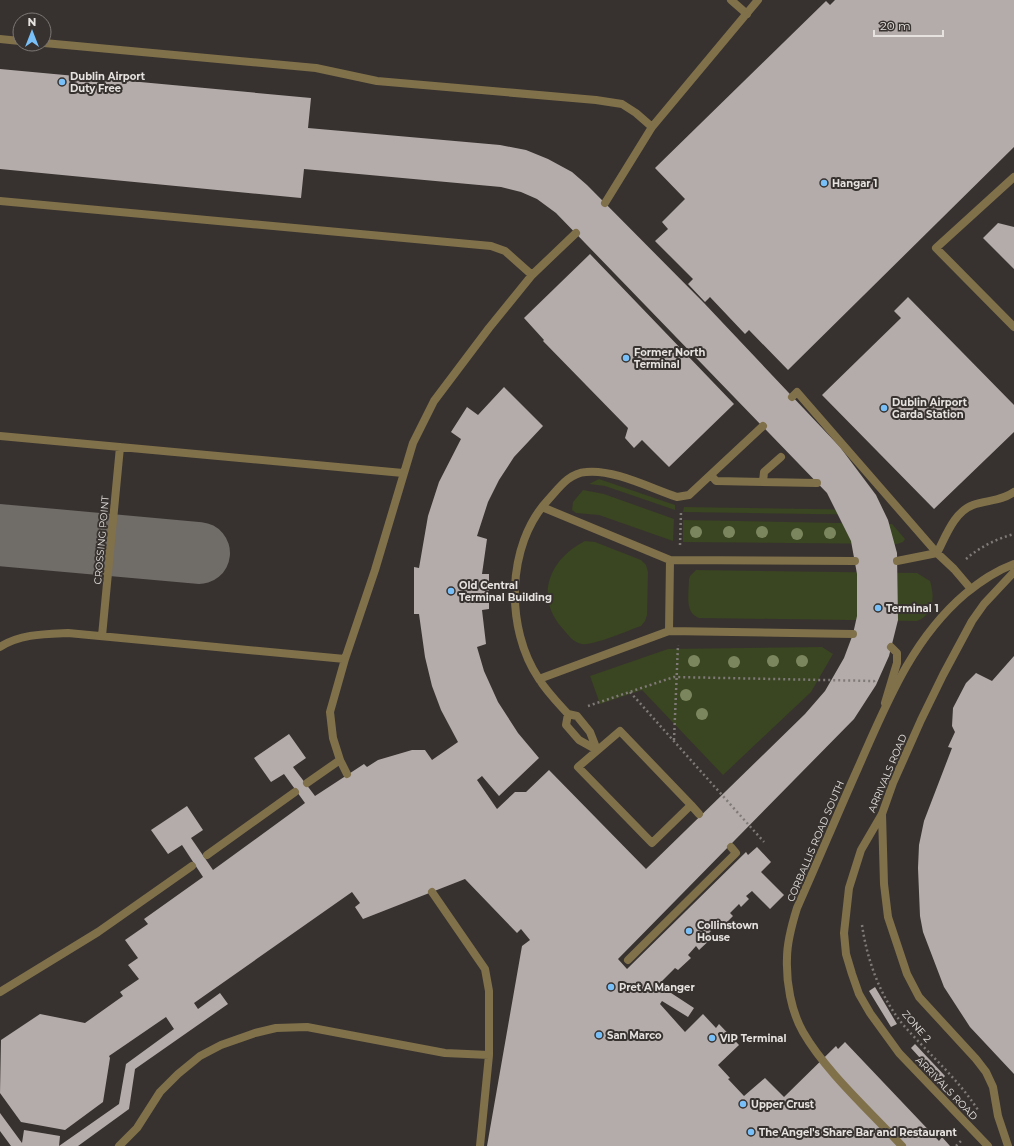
<svg xmlns="http://www.w3.org/2000/svg" width="1014" height="1146" font-family="Montserrat,sans-serif">
	<style>
		.green { fill: #3a4521 }
		.lines { fill: none; stroke-linecap: round; stroke-linejoin: round }
		.taxiway { stroke: #706c68; stroke-width: 62 }
		.building { fill: #b4acab }
		.path { stroke: #7f7a78; stroke-width: 2.5; stroke-dasharray: 2 3; stroke-linecap: butt }
		.lane { stroke: #80714b; stroke-width: 8 }
		.street { stroke: #80714b; stroke-width: 8 }
		.tree { fill: #7c865e }
		.poi-dot { fill: #79bff8; stroke: #37322f; stroke-width: 1.5 }
		.labels { text-anchor: middle; stroke-width: 4; stroke-linejoin: round; paint-order: stroke }
		.poi-label { font-size: 10px; font-weight: bold; fill: #e5e2e0; stroke: #37322f; text-anchor: start }
		.street-label { font-size: 10px; fill: #e5e2e0; stroke: #37322f }
	</style>
	<rect width="100%" height="100%" fill="#37322f"/>
	<!-- green -->
	<path class="green" d="M599 479 675 505V510L605 486 589 484Z
		M583 490 604 494 674 519 673 541 599 515 576 513 572 510 573 502Z
		M684 507 877 510 883 515 683 512Z
		M683 520 892 524 905 539 903 542 897 544 683 542Z
		M585 541 595 542 641 560 646 565 648 572 647 615 645 621 641 626C629 630 593 646 582 644 574 643 568 635 563 629 534 597 549 559 585 541Z
		M696 570 917 573 930 581C935 597 934 615 917 621L699 618C684 613 689 593 689 579L690 576Z
		M822 647 833 654 811 692 723 775 642 690 600 704 590 676 668 649Z"/>
	<g class="lines">
		<!-- taxiway -->
		<path class="taxiway" d="M0 535 199 553"/>
	</g>
	<!-- building -->
	<path class="building" d="M835 0H1014V147L788 370 749 330 745 334 710 297 705 302 688 284 693 279 655 241 668 229 662 222 685 199 655 168 826 1 830 5Z
		M0 69 311 98 308 128 500 145 526 150 548 159 572 172 587 185 704 303 840 447 876 495 888 520 897 553 898 620 889 656 876 685 854 719 618 959 627 969 746 852 748 855 757 847 771 862 761 872 784 895 770 909 752 891 746 896 749 899 741 907 739 904 730 913 733 916 720 929 717 925 709 933 713 937 699 950 696 946 688 955 691 958 678 970 675 968 660 983 669 988 668 991 694 1008 688 1017 662 1001 660 1004 685 1032 703 1014 716 1028 719 1024 739 1045 718 1065 730 1078 728 1079 744 1096 765 1078 784 1097 836 1046 838 1049 845 1042 939 1141 942 1137 950 1146H487L522 946 530 940 521 929 517 933 465 879 363 919 355 907 360 903 352 892 194 1003 198 1009 220 993 228 1004 135 1069 129 1109 78 1146H59L119 1104 126 1064 174 1029 166 1017 109 1056 110 1058 103 1102 65 1130 21 1122 0 1093 1 1040 40 1014 85 1023 123 996 120 992 139 979 128 965 138 958 125 940 148 924 144 919 203 877 182 845 168 854 151 830 187 806 203 830 191 838 213 870 305 803 284 774 271 782 254 758 289 734 306 758 293 767 315 796 364 764 367 767 378 760 412 750H425L432 760 458 742 441 710 432 686 425 657 419 614H414V567L419 568 428 516 439 482 461 439 451 432 467 407 478 415 504 387 543 426 514 457 499 480 488 502 477 536 487 539 482 574H489V609L482 610 486 644 477 647 484 671 498 702 518 733 539 758 499 796 482 776 477 780 497 809 515 792H526L549 770 646 869 805 714 825 691 844 658 853 634 857 616V574L851 541 827 493 556 213 537 199 521 192 501 187 304 169 301 198 0 169Z
		M998 223 1014 227V269L983 238Z
		M590 254 734 404 669 467 642 440 634 448 625 438 628 428 543 341 544 340 524 318Z
		M908 297 1014 405V432L934 509 822 395 901 318 894 311Z
		M1014 656V1074L970 1027 944 987 923 932 920 916 918 868 919 845 924 821 952 748 948 747 955 732 952 726 953 708 966 683 976 673 992 681Z
		M875 987 897 1024 891 1027 869 991Z
		M915 1044 945 1076 941 1081 911 1048Z
		M0 1113 22 1143 24 1130 60 1136 59 1146H11L0 1131Z"/>
	<g class="lines">
		<!-- path -->
		<path class="path" d="M680 545 681 512
			M966 559C980 547 996 539 1014 534
			M630 692 764 842
			M588 706 674 677 874 681 875 683
			M674 740 678 645
			M862 925C867 960 881 1000 906 1028 930 1055 958 1079 978 1110
			M956 1146 961 1141"/>
		<!-- lane -->
		<path class="lane" d="M731 0 747 14
			M0 39 20 41
			M44 43 316 68 377 81 596 100 622 104 636 113 652 127
			M1014 177 936 248 1014 327
			M0 201 491 246 505 251 532 275
			M605 203 652 127 758 0
			M792 397 797 392 937 553 954 569 971 589
			M0 436 403 473
			M711 475 716 481 817 483
			M763 482 764 472 781 457
			M670 560 855 561
			M897 561 937 553C946 536 954 512 973 505 987 500 1002 501 1014 492
			M669 631 853 634
			M102 636 120 447
			M0 647C20 634 45 634 68 633L345 659
			M539 679 669 631 670 560 542 507
			M885 703 897 663V653L891 647
			M568 714 566 725 579 740 597 750 590 732 577 716 568 714C558 703 547 692 539 679 505 629 506 545 548 500 559 488 569 473 586 472 614 469 650 488 677 497L689 495 763 426
			M347 774 340 760 333 738 330 712 345 659 375 570 413 443 434 401 489 328 532 275 576 233
			M307 783 340 760
			M691 805 652 843 578 767 620 731 691 805 699 814
			M207 855 295 792
			M432 892 485 969 489 991V1055L480 1146
			M628 960 736 853 731 847
			M0 992 98 932 192 866
			M119 1146 137 1128 160 1092 178 1074 200 1056 221 1045 255 1033 276 1028 307 1027 445 1053 489 1055"/>
		<!-- street -->
		<path class="street" d="M882 814 884 884 888 917 907 974 919 997 976 1059 986 1072 993 1087 998 1116 1008 1146
			M902 1146C870 1111 826 1072 803 1032 791 1011 786 982 787 958 787 941 792 924 797 908 818 861 837 815 858 768 886 705 911 640 965 594 981 581 995 571 1014 564
			M988 1146 899 1053 870 1013 859 994 852 974 846 954 844 933 849 888 861 850 882 814 893 783 921 720 943 675 972 621 984 604 1014 572"/>
	</g>
	<!-- trees -->
	<g class="tree">
		<circle cx="696" cy="532" r="6"/>
		<circle cx="729" cy="532" r="6"/>
		<circle cx="762" cy="532" r="6"/>
		<circle cx="830" cy="533" r="6"/>
		<circle cx="797" cy="534" r="6"/>
		<circle cx="694" cy="661" r="6"/>
		<circle cx="773" cy="661" r="6"/>
		<circle cx="802" cy="661" r="6"/>
		<circle cx="734" cy="662" r="6"/>
		<circle cx="686" cy="695" r="6"/>
		<circle cx="702" cy="714" r="6"/>
	</g>
	<!-- markers -->
	<g class="poi-dot">
		<circle cx="62" cy="82" r="4"/>
		<circle cx="824" cy="183" r="4"/>
		<circle cx="626" cy="358" r="4"/>
		<circle cx="884" cy="408" r="4"/>
		<circle cx="451" cy="591" r="4"/>
		<circle cx="878" cy="608" r="4"/>
		<circle cx="689" cy="931" r="4"/>
		<circle cx="611" cy="987" r="4"/>
		<circle cx="599" cy="1035" r="4"/>
		<circle cx="712" cy="1038" r="4"/>
		<circle cx="743" cy="1104" r="4"/>
		<circle cx="751" cy="1132" r="4"/>
	</g>
	<g class="labels">
		<!-- poi labels -->
		<g class="poi-label">
			<text x="70" y="80">Dublin Airport<tspan x="70" dy="12">Duty Free</tspan></text>
			<text x="832" y="187">Hangar 1</text>
			<text x="634" y="356">Former North<tspan x="634" dy="12">Terminal</tspan></text>
			<text x="892" y="406">Dublin Airport<tspan x="892" dy="12">Garda Station</tspan></text>
			<text x="459" y="589">Old Central<tspan x="459" dy="12">Terminal Building</tspan></text>
			<text x="886" y="612">Terminal 1</text>
			<text x="697" y="929">Collinstown<tspan x="697" dy="12">House</tspan></text>
			<text x="619" y="991">Pret A Manger</text>
			<text x="607" y="1039">San Marco</text>
			<text x="720" y="1042">VIP Terminal</text>
			<text x="751" y="1108">Upper Crust</text>
			<text x="759" y="1136">The Angel's Share Bar and Restaurant</text>
		</g>
		<!-- street labels -->
		<g class="street-label">
			<text transform="translate(101 540) rotate(-85)" y="4">CROSSING POINT</text>
			<text transform="translate(887 773) rotate(-67)" y="4">ARRIVALS ROAD</text>
			<text transform="translate(815 841) rotate(-67)" y="4">CORBALLIS ROAD SOUTH</text>
			<text transform="translate(917 1026) rotate(49)" y="4">ZONE 2</text>
			<text transform="translate(947 1088) rotate(46)" y="4">ARRIVALS ROAD</text>
		</g>
	</g>
	<!-- north arrow -->
	<g transform="translate(32 32)"><circle r="19" fill="#37322f" stroke="#7d7876"/>
	<path d="M0-3L7 15L0 10L-7 15Z" fill="#79bff8"/>
	<text y="-6" font-size="11" font-weight="bold" text-anchor="middle" fill="#e5e2e0">N</text>
	</g>
	<!-- scale -->
	<path d="M874 30v6h69v-6" fill="none" stroke="#e5e2e0" stroke-width="2"/>
	<text x="880" y="30" font-size="12" fill="#e5e2e0" stroke="#37322f" stroke-width="3" paint-order="stroke">20 m</text>
</svg>
